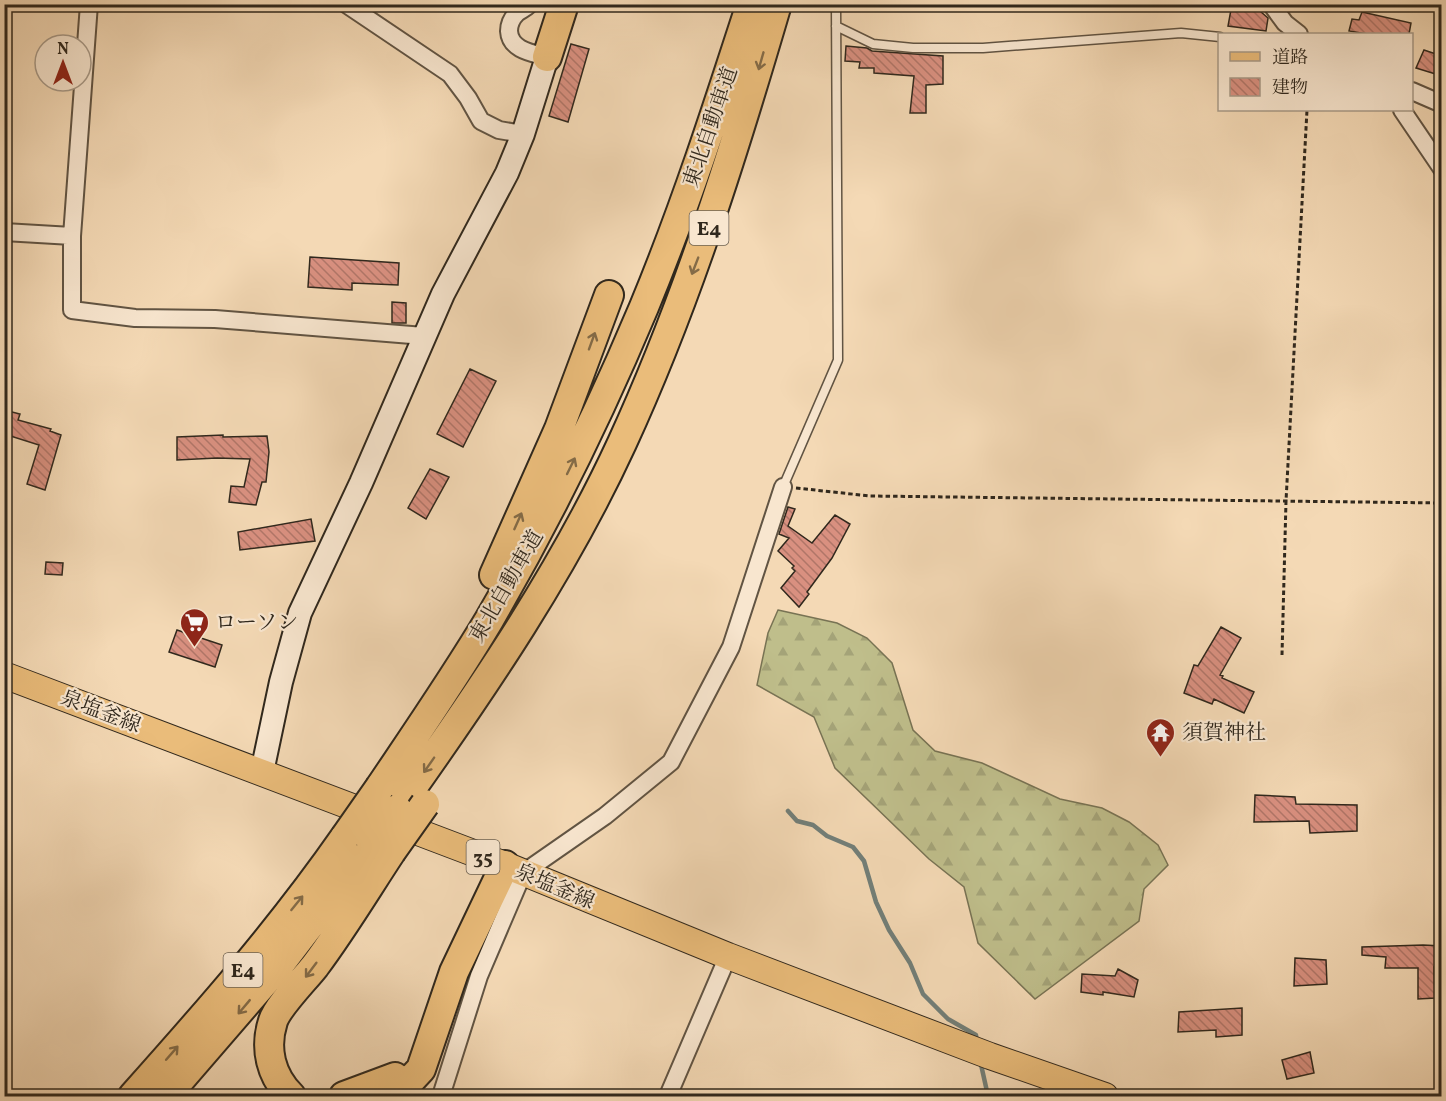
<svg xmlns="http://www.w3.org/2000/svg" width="1446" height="1101" font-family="Vollkorn,'Noto Serif JP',serif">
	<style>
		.forest { fill: url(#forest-firs); stroke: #787354; stroke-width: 1.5 }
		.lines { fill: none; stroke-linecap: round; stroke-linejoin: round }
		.stream { stroke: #727f79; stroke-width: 4.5 }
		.building { fill: url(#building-back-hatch); stroke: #30281d; stroke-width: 1.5 }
		.lane-casing { stroke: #615443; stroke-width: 11 }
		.street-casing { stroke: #615443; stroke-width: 20 }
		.secondary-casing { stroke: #30281d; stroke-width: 26 }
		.primary-casing { stroke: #30281d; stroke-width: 28 }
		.highway-casing { stroke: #30281d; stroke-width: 32 }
		.path { stroke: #30281d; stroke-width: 3; stroke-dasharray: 4.5 3; stroke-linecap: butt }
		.lane { stroke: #f8e6cf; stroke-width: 8 }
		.street { stroke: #f8e6cf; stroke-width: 16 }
		.secondary { stroke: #f8e6cf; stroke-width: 22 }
		.primary { stroke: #eabc7a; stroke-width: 26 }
		.highway { stroke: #eabc7a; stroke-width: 28 }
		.highway-bridge-casing { stroke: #30281d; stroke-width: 32; stroke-linecap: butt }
		.highway-bridge { stroke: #eabc7a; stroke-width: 28 }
		.oneway { stroke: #846b47 }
		.labels { text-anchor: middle; stroke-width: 4.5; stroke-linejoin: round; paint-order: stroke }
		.shield { fill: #f8e6cf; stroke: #6c6152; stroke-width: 1.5 }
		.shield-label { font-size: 20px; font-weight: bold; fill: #30281d }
		.street-label { font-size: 21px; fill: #30281d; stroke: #f8e6cf }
		.poi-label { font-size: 21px; fill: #30281d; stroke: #f8e6cf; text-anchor: start }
	</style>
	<defs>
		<pattern id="forest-firs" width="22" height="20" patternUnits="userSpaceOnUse" patternTransform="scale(1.5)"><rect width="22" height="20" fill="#bfbe8b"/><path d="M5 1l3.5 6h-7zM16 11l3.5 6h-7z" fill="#a4a378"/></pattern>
		<pattern id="building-back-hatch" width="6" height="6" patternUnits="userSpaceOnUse" patternTransform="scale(1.5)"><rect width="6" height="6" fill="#d99080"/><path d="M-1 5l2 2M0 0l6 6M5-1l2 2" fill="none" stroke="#b07668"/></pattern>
	</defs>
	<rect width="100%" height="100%" fill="#f4d9b5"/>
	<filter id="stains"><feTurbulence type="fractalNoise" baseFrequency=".00333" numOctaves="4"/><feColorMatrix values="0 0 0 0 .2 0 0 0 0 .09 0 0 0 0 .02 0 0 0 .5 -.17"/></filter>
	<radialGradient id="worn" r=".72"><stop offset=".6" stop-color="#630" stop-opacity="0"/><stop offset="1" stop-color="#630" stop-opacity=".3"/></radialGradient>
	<!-- forest -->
	<path class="forest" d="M778 610 837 623 867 638 892 663 913 730 935 751 982 763 1060 799 1102 808 1129 822 1158 845 1168 865 1144 889 1139 921 1035 999 978 943 964 887 929 859 835 768 814 717 757 685 768 633Z"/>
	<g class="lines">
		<!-- stream -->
		<path class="stream" d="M788 811 797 821 813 825 827 836 853 847 864 861 876 902 889 930 910 963 923 994 948 1019 976 1035 977 1043
			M980 1060 988 1096"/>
	</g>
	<!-- building -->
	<path class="building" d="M1232 4H1256L1261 7V12L1268 18 1266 31 1228 26Z
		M1362 12 1411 23 1409 34H1367L1349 31 1352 19 1359 20Z
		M571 44 589 49 568 122 549 116Z
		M846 46 867 48 872 51 943 56V84L926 85V113H910L914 76 874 73V68H859L860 62 845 61Z
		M1424 50 1442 56V76L1416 68Z
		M310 257 399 263 398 285 352 283V290L308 287Z
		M392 302 406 303V323H392Z
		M470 369 496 381 463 447 437 434Z
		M4 410 20 414 18 420 51 429 50 431 61 435 45 490 27 484 39 445 4 434Z
		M223 435V437L267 436 269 452 266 482H262L256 505 229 502 231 486 244 487 250 459 217 458 177 460V437Z
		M430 469 449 477 426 519 408 508Z
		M788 507 795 509 788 526 812 543 835 515 850 524 832 558 807 592 809 594 799 607 781 588 795 571 792 568 794 566 778 551 789 538 779 534Z
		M311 519 315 541 240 550 238 532Z
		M46 562 63 563 62 575 45 574Z
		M1221 627 1241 638 1220 675 1223 676 1222 678 1254 692 1244 713 1214 699 1212 704 1184 693 1194 665 1198 666Z
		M177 630 222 645 215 667 169 652Z
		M1255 795 1295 797 1296 804 1357 805V831L1310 833 1309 821 1254 822Z
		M1423 945 1442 946V967H1434L1435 998 1418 999V968H1385L1386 957 1362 955V947Z
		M1295 958 1326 960 1327 984 1294 986Z
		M1118 969 1138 980 1134 997 1103 992V995L1081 992 1082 974 1115 976Z
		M1242 1008V1035L1216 1037V1030L1178 1032 1179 1012Z
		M1310 1052 1314 1073 1287 1079 1282 1060Z"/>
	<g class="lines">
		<defs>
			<path id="lane" d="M836 26 873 44 913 48H983L1181 33 1220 37
				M783 487 838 360 836 4"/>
			<path id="street" d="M89 4 72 236V310L135 318 215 319 424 336
				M346 4 450 74 468 98 481 121 499 130 523 134
				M530 4C526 8 521 10 517 13 512 18 509 24 509 31 510 50 532 53 547 57
				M1271 4 1285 23 1299 34
				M1412 91 1442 104
				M1402 110 1442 169
				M4 232 72 236
				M441 1096 479 976 523 873 605 816 671 762 731 647 783 487
				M668 1096 728 956"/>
			<path id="secondary" d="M262 772 281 682 300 613 361 483 443 294 507 173 523 134 547 57"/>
			<path id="primary" d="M4 675 505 865 728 956 990 1056 1105 1096"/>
			<path id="highway" d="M547 57 564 4
				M494 575 559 429 609 295
				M380 787C417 732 455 677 489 620 547 520 599 414 644 307 685 208 718 106 751 4
				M405 798C485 685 564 569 622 443 687 302 733 154 777 4
				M133 1096C207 1013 281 929 345 837
				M166 1096 280 964 371 845
				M291 1096C271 1076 264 1049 273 1021 278 1006 304 980 315 966 342 930 366 890 391 852
				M344 1096 395 1077
				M378 1096 407 1084 421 1069 454 972 505 865"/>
		</defs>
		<!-- lane casing -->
		<use href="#lane" class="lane-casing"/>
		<!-- street casing -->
		<use href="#street" class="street-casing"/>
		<!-- secondary casing -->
		<use href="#secondary" class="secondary-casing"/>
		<!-- primary casing -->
		<use href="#primary" class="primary-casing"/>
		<!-- highway casing -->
		<use href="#highway" class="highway-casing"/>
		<!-- path -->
		<path class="path" d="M796 488 870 496 1442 503
			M1282 655 1286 501 1307 110"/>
		<!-- lane -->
		<use href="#lane" class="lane"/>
		<!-- street -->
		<use href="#street" class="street"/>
		<!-- secondary -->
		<use href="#secondary" class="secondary"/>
		<!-- primary -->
		<use href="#primary" class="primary"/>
		<!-- highway -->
		<use href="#highway" class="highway"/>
		<defs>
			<path id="highway-bridge" d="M345 837 380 787
				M371 845 397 809
				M391 852 425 804"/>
		</defs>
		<!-- highway-bridge casing -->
		<use href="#highway-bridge" class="highway-bridge-casing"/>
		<!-- highway-bridge -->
		<use href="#highway-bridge" class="highway-bridge"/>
	</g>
	<!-- one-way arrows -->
	<defs><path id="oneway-shaft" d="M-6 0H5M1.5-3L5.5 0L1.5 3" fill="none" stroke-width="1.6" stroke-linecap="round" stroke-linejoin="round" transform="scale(1.5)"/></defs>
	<g class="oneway">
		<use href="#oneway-shaft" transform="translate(761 61) rotate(106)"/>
		<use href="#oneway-shaft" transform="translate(695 266) rotate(111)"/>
		<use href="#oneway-shaft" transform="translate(592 341) rotate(-70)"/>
		<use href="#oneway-shaft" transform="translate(571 466) rotate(-64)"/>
		<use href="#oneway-shaft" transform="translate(518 521) rotate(-66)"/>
		<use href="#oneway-shaft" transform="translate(429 765) rotate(125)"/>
		<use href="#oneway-shaft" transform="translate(297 903) rotate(-51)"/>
		<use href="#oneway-shaft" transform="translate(311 970) rotate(127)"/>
		<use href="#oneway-shaft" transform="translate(244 1007) rotate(130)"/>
		<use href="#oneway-shaft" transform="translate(172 1053) rotate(-49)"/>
	</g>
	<!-- icons -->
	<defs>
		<symbol id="supermarket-pin" viewBox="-11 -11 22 30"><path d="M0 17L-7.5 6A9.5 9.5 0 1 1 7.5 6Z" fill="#8f2418" stroke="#f8e6cf"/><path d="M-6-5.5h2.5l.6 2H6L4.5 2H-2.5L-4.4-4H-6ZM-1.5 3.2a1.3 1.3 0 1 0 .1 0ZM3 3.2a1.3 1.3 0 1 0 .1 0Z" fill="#fff"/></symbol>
		<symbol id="temple-pin" viewBox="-11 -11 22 30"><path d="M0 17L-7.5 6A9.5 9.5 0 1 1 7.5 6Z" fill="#8f2418" stroke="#f8e6cf"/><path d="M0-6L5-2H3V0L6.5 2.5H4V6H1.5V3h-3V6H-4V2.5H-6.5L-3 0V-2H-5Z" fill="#fff"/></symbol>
	</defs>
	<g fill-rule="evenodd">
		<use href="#supermarket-pin" x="178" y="606" width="33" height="45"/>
		<use href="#temple-pin" x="1144" y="716" width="33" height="45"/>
	</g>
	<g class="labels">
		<!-- shield labels -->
		<g class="shield">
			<rect x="689.5" y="211" width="39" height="34" rx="4.5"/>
			<rect x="466.5" y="840" width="33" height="34" rx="4.5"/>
			<rect x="223.5" y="953" width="39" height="34" rx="4.5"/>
		</g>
		<g class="shield-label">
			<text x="709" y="235">E4</text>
			<text x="483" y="864">35</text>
			<text x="243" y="977">E4</text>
		</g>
		<!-- street labels -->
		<g class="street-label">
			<text transform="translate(710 127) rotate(-71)" y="7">東北自動車道</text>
			<text transform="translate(506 586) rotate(-60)" y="7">東北自動車道</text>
			<text transform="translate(101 711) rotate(21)" y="7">泉塩釜線</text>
			<text transform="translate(555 886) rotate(23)" y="7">泉塩釜線</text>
		</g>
		<!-- poi labels -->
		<g class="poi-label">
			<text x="215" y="629">ローソン</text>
			<text x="1182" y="739">須賀神社</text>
		</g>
	</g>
	<!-- margin -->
	<rect width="1446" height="1101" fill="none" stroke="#f4d9b5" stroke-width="24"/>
	<rect x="6" y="6" width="1434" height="1089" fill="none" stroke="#30281d" stroke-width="3"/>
	<rect x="12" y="12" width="1422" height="1077" fill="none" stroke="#30281d" stroke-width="1.5"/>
	<!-- legend -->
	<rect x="1218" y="33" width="195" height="78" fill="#f8e6cf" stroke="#a89a88" stroke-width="1.5"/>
	<rect x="1230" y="52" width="30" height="9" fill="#eabc7a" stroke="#a89a88" stroke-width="1.5"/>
	<text x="1272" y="63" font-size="18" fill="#30281d">道路</text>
	<rect x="1230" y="78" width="30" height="18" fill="url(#building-back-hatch)" stroke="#a89a88" stroke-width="1.5"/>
	<text x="1272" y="93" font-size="18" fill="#30281d">建物</text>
	<!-- north arrow -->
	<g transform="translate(63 63)"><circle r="28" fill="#f8e6cf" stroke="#a89a88" stroke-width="1.5"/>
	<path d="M0-4.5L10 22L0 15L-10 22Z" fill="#8f2418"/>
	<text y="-9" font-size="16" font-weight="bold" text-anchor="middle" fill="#30281d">N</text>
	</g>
	<rect width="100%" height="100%" filter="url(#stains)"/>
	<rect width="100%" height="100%" fill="url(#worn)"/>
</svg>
